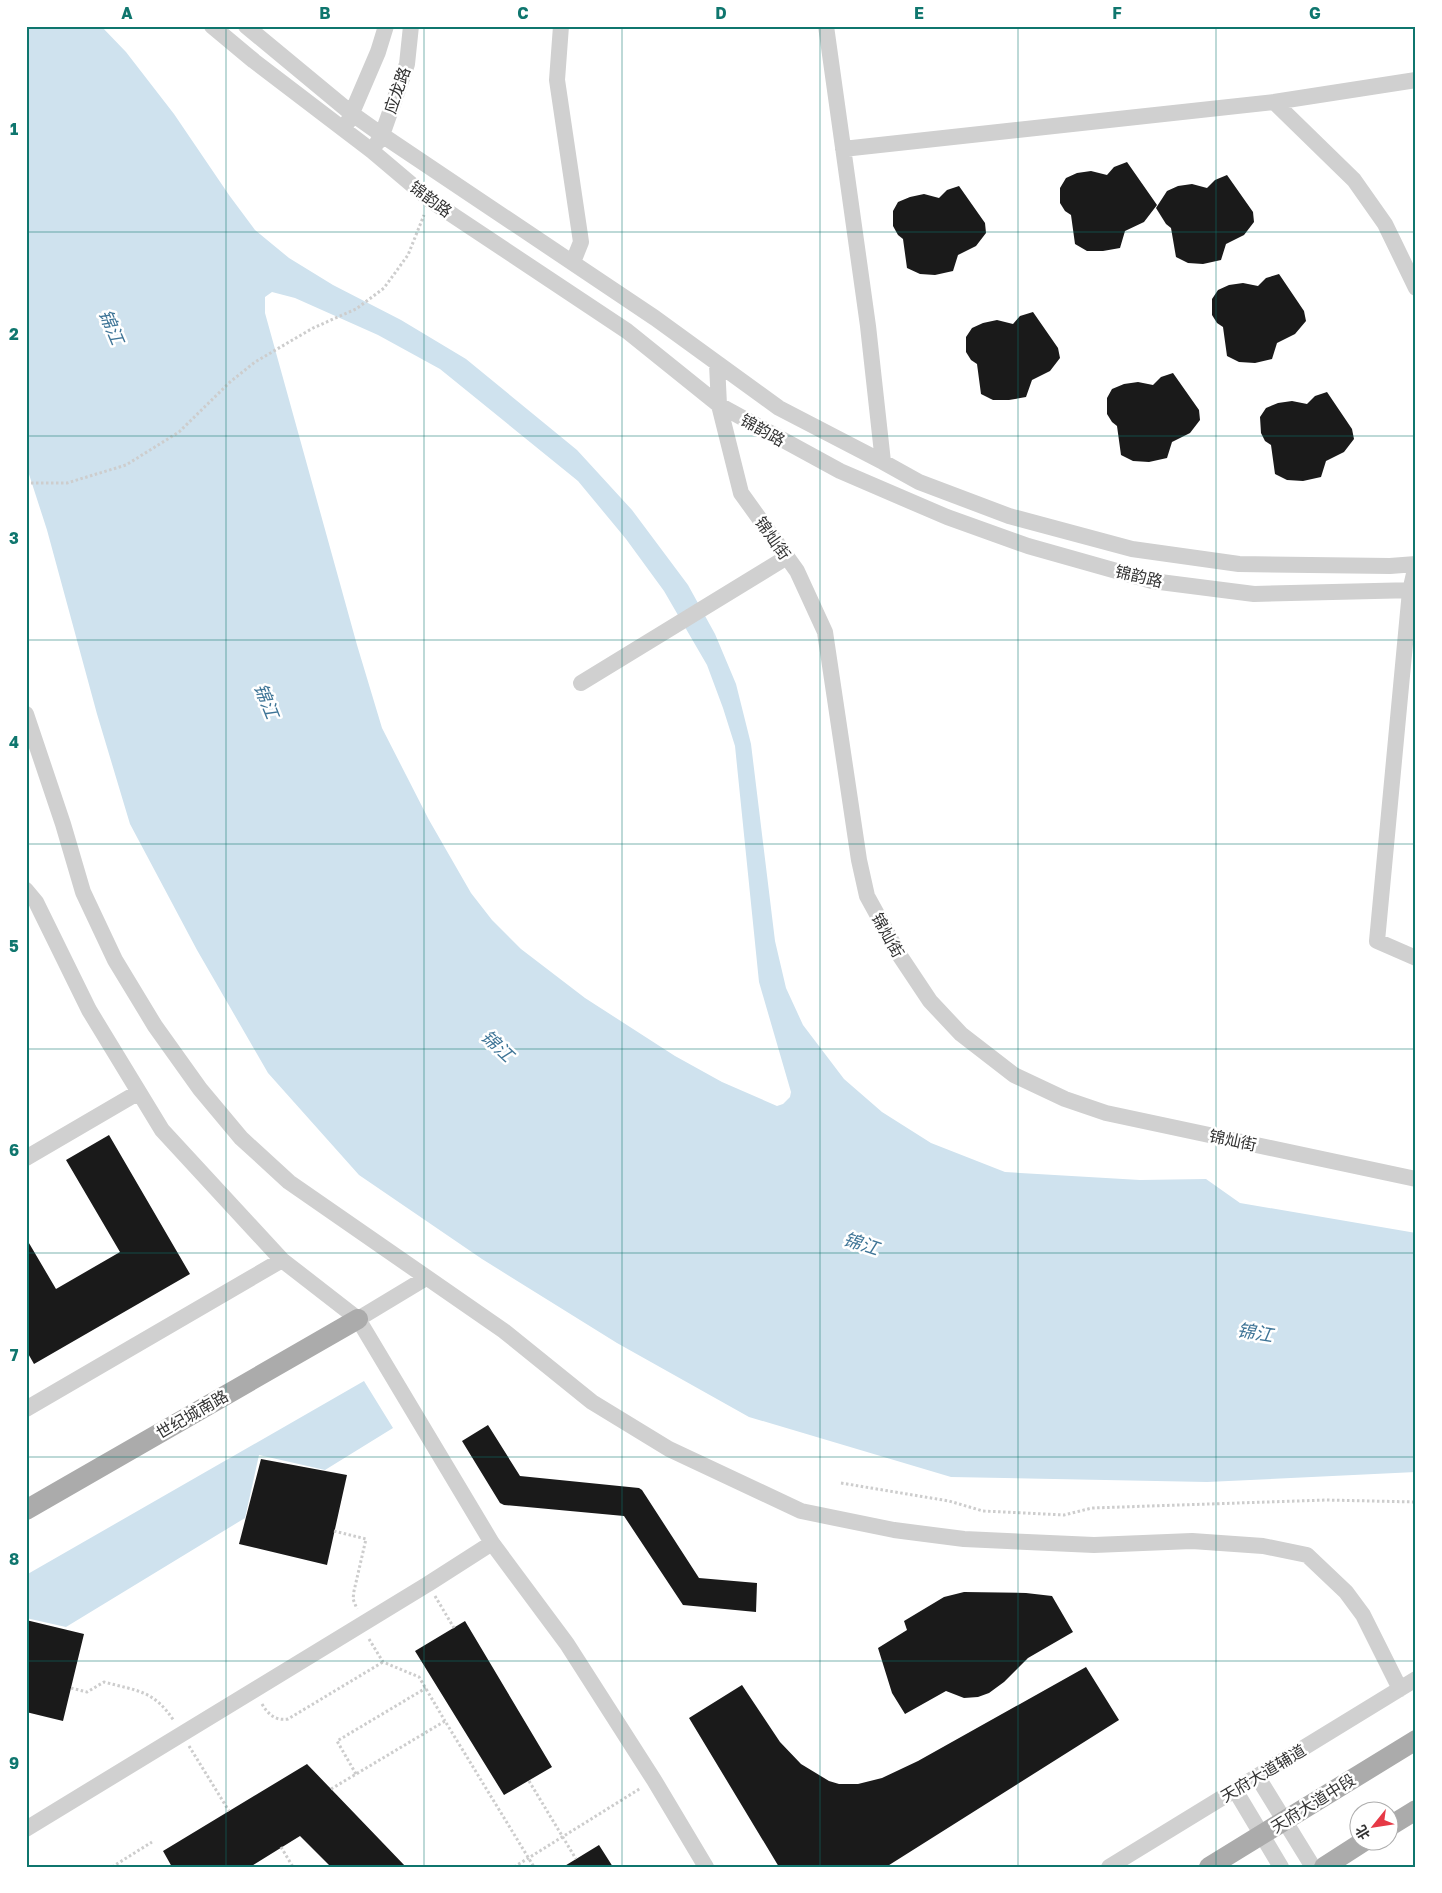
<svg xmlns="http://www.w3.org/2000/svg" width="1442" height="1893" font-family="'Golos Text','Noto Sans SC',sans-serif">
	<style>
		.water { fill: #cfe2ee; fill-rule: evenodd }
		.building { fill: #1a1a1a }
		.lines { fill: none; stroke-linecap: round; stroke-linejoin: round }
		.path { stroke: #cdcdcd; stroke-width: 3; stroke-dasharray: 2.5 2.5; stroke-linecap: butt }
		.minor { stroke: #d0d0d0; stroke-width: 16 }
		.major { stroke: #ababab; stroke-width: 20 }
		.path-bridge { stroke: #cdcdcd; stroke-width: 3; stroke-dasharray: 2.5 2.5; stroke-linecap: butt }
		.grid { fill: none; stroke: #0f766e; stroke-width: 1; stroke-opacity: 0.55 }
		.labels { text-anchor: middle; stroke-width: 5; stroke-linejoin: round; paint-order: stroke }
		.street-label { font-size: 16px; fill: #333; stroke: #fff }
		.water-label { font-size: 18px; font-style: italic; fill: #3f7597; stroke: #fff }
		.neatline { fill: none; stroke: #0f766e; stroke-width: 2 }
		.grid-label { font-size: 16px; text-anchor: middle; font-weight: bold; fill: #0f766e }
	</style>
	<rect width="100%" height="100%" fill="#fff"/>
	<!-- water -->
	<path class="water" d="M26 26H101L126 52 174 114 229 195 255 230 289 258 333 285 401 320 466 359 577 450 632 510 688 585 715 634 736 684 751 744 775 941 786 988 803 1025 844 1079 882 1112 931 1143 1005 1172 1140 1180 1206 1179 1240 1203 1416 1233V1472L1207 1482 951 1477 749 1417 617 1343 482 1259 359 1175 268 1073 197 950 130 824 97 714 47 530 26 465ZM272 292 295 298 378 335 440 369 578 481 626 539 664 591 707 665 723 708 735 746 759 982 791 1092 790 1097 783 1104 777 1106 722 1082 675 1056 585 998 521 949 492 920 471 893 429 820 382 728 357 645 265 313V297Z
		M364 1381 393 1428 325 1470 259 1455 245 1518 66 1627 26 1618V1575Z"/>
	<!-- building -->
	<path class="building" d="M1127 162 1157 205 1144 222 1125 231 1120 248 1103 251H1087L1075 244 1071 215 1065 211 1060 203V188L1066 178 1077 173 1091 171 1107 175 1114 167Z
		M1227 175 1253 212 1254 222 1244 235 1226 244 1221 260 1203 264 1188 263 1176 257 1171 228 1166 224 1156 208 1167 191 1178 186 1192 184 1207 188 1215 180Z
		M959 186 985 223 986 233 976 246 958 255 953 271 935 275 920 274 907 268 903 239 898 235 893 226V211L898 202 910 197 924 194 939 198 947 190Z
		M1279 274 1304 311 1306 321 1295 334 1277 343 1272 359 1255 363 1239 362 1227 356 1223 327 1217 323 1212 315V299L1218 290 1229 285 1243 283 1258 286 1266 278Z
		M1033 312 1058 348 1060 358 1050 371 1032 380 1026 397 1009 400H993L981 394 977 364 971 360 966 352V337L972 328 983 323 997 320 1013 324 1020 316Z
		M1173 373 1199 410 1200 420 1190 433 1172 442 1167 458 1149 462 1133 461 1121 455 1117 426 1112 422 1107 414V398L1112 389 1124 384 1138 382 1153 385 1161 377Z
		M1327 392 1352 429 1354 439 1344 452 1326 461 1321 477 1303 481 1287 480 1275 474 1271 445 1265 441 1261 433 1260 417 1266 408 1278 403 1292 401 1307 404 1315 396Z
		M109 1135 190 1274 34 1364 26 1350V1238L56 1289 120 1252 66 1160Z
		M488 1425 520 1476 639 1488 642 1490 699 1578 757 1583 756 1612 683 1605 624 1516 504 1505 500 1503 462 1441Z
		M261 1459 347 1475 327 1565 239 1544Z
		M964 1592 1026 1593 1052 1596 1073 1632 1028 1658 1004 1682 989 1693 978 1697 964 1698 946 1691 905 1714 892 1693 878 1648 907 1630 904 1621 944 1597Z
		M26 1620 84 1634 63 1721 26 1712Z
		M465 1621 552 1767 504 1795 415 1651Z
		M1086 1667 1119 1720 886 1867H779L689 1718 742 1685 780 1742 801 1764 829 1781 839 1784H858L882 1778 918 1761Z
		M307 1764 406 1867H331L300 1836 250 1867H172L163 1851Z
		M599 1845 613 1867H563Z"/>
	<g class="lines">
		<!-- path -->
		<path class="path" d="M26 483H67L126 465 179 432 230 382 255 362 313 328 356 309 384 288 408 255 424 215
			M841 1483 949 1501 983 1511 1064 1515 1092 1508 1326 1500 1416 1502
			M334 1531 366 1539 354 1591 353 1599 357 1609
			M435 1596 454 1628
			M369 1639 383 1662 419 1677 445 1721
			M71 1688 87 1692 104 1682C137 1691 154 1690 174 1721
			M262 1704C268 1714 275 1721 288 1719L383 1662
			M189 1746 229 1811
			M356 1774 337 1741 426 1688
			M331 1789 445 1721 534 1867
			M281 1847 293 1867
			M112 1867 152 1842
			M514 1867 641 1788"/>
		<!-- minor -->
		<path class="minor" d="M212 26 254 61 372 151 430 200 627 331 719 405 840 471 947 517 1028 546 1152 581 1254 594 1416 590
			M246 26 351 113 382 135 655 318 779 408 883 462 919 482 1009 516 1132 549 1239 564 1390 566 1416 564
			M561 26 557 80 581 242 573 262
			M826 26 868 326 883 462
			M1274 102 1354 180 1385 224 1416 288
			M348 122 378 52 386 26
			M377 143 382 135 407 64 411 26
			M843 149 1274 102 1416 80
			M717 364 719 405 741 493 797 571 825 632 859 860 867 896 900 956 930 1001 961 1034 1014 1075 1065 1099 1106 1113 1416 1179
			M1416 565 1410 591 1377 941 1416 958
			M581 683 787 557
			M26 714 63 824 83 892 115 960 155 1026 200 1089 241 1138 289 1182 504 1331 592 1402 669 1449 801 1511 894 1530 964 1539 1094 1545 1192 1541 1263 1546 1307 1555 1346 1592 1363 1615 1400 1689
			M26 890 36 902 89 1010 162 1130 282 1260 358 1319 492 1543 567 1644 654 1780 706 1867
			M26 1158 139 1092
			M358 1319 426 1278
			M26 1409 282 1260
			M1257 1776 1313 1867
			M1235 1790 1281 1867
			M26 1829 428 1584 492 1543
			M1109 1867 1416 1679"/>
		<!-- major -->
		<path class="major" d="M26 1510 358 1319
			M1390 1826 1416 1810
			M1209 1867 1416 1740
			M1324 1867 1366 1840"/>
		<!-- path-bridge -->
		<path class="path-bridge" d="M529 1781 576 1859"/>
	</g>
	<!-- grid -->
	<path class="grid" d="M226 26V1867M424 26V1867M622 26V1867M820 26V1867M1018 26V1867M1216 26V1867M26 232H1416M26 436H1416M26 640H1416M26 844H1416M26 1049H1416M26 1253H1416M26 1457H1416M26 1661H1416"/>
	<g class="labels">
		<!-- street labels -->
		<g class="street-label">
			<text transform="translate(397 90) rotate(-71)" y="6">应龙路</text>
			<text transform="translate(431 199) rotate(37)" y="6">锦韵路</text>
			<text transform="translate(763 430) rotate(29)" y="6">锦韵路</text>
			<text transform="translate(773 538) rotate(55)" y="6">锦灿街</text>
			<text transform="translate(1139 576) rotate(13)" y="6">锦韵路</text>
			<text transform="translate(888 935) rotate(61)" y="6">锦灿街</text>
			<text transform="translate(1233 1140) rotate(12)" y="6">锦灿街</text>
			<text transform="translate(192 1414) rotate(-30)" y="6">世纪城南路</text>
			<text transform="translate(1263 1773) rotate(-31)" y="6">天府大道辅道</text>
			<text transform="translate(1313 1803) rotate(-32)" y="6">天府大道中段</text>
		</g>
		<!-- water labels -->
		<g class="water-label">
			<text transform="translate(111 327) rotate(67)" y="6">锦江</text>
			<text transform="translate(266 701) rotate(68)" y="6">锦江</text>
			<text transform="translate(497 1046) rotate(43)" y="6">锦江</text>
			<text transform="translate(861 1244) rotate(18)" y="6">锦江</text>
			<text transform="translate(1255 1333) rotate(9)" y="6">锦江</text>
		</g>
	</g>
	<!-- border -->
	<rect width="1442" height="1893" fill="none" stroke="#ffffff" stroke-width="55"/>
	<!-- north arrow -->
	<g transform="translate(1374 1826) rotate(240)"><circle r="24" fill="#ffffff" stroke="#adadad"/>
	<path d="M0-4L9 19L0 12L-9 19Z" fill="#e63946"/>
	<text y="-8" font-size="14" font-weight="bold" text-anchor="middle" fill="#333333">北</text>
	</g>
	<rect x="28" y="28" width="1386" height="1838" class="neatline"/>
	<g class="grid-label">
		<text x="127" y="19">A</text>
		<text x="325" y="19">B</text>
		<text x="523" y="19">C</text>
		<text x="721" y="19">D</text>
		<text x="919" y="19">E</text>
		<text x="1117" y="19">F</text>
		<text x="1315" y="19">G</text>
		<text x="14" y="135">1</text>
		<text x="14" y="340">2</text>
		<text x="14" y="544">3</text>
		<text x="14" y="748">4</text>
		<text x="14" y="952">5</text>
		<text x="14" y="1156">6</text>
		<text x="14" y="1361">7</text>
		<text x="14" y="1565">8</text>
		<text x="14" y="1769">9</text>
	</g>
</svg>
